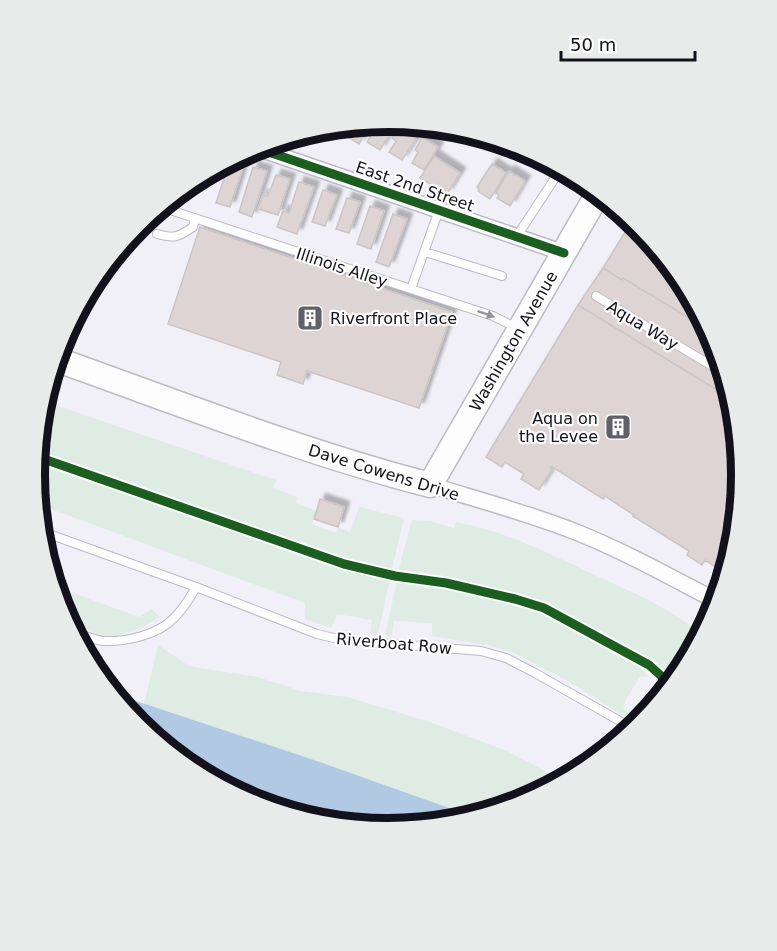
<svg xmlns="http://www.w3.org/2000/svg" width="777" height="951" font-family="'DejaVu Sans',sans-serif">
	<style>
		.green { fill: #deece4 }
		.water { fill: #b1c9e2 }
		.building { fill: #ded4d4; stroke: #ccc5c5; stroke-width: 1.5; filter: url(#shadow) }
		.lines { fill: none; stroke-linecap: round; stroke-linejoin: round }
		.service-casing { stroke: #bcbbc4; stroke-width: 10 }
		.minor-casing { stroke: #bcbbc4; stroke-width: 18 }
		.primary-casing { stroke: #bcbbc4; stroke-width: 27 }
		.service { stroke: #fdfdfe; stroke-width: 8 }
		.minor { stroke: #fdfdfe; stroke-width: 15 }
		.primary { stroke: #fdfdfe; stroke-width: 24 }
		.cycleway-casing { stroke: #fcfdfc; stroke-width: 13 }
		.cycleway { stroke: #1b5e20; stroke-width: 9 }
		.oneway { fill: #949398 }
		.labels { text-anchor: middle; stroke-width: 4.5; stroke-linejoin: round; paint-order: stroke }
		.street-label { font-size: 16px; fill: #13111c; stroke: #fcfdfc }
		.poi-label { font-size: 16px; fill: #13111c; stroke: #fcfdfc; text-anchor: start }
		.rim { fill: none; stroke: #13111c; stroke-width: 8 }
	</style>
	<defs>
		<filter id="shadow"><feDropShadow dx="5.5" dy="-5.5" stdDeviation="1.5" flood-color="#0004"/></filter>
	</defs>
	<rect width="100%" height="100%" fill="#f1f0f8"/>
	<!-- green -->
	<path class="green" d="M49 403 276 480 273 488 297 497 296 503 317 511 312 524 336 533 338 527 350 532 359 507 404 518 391 573C272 541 156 495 39 454Z
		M38 459 347 568 390 579 378 634H370L372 620 337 614 331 628 305 619V603L40 505 35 475Z
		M412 520 430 521 454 528 456 522C506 531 552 555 597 576 632 592 671 608 700 634L671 677 551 608 528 600 467 584 397 575Z
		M397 581 473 591 527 605 563 622 637 663 648 677H640L626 699 623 709 642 720 639 725 566 680 514 653 492 646 432 636V623L394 621 392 635 390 636 385 635Z
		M57 587 139 617 152 609 160 617 143 627 120 635 99 636 65 616 61 611Z
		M158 645 189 666 258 677 301 691 347 697 427 721 507 751 560 779 524 803 466 814 317 761 144 704Z"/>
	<!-- water -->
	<path class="water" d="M118 695 317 761 466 814 388 829 253 802 138 726Z"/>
	<!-- building -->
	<path class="building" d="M387 122 394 127 380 150 367 142 374 131 370 128 372 125Z
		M370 125 359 144 346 136 350 129Z
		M399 128 416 139 402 160 389 152 396 141 392 138Z
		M422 137 438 147 424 170 412 163 418 152 415 150Z
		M434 156 460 173 447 194 420 178Z
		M235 161 244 164 230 207 216 203 229 164Z
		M492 164 506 173 490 199 478 191 479 189 477 187Z
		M253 167 267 171 252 217 239 212Z
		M509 171 525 181 510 206 497 198 499 195 496 193Z
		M276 175 290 179 278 215 258 209 263 195 268 196Z
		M299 182 314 187 297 234 277 227 283 211 289 213Z
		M323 190 337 195 325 226 312 222Z
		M347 198 360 202 349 233 336 229Z
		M370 206 384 211 371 249 357 244Z
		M393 214 407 219 389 267 376 262Z
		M630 224 643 231 709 330 623 278 622 280 603 268Z
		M200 227 452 312 419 408 307 371 303 384 277 375 281 362 168 324Z
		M603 268 622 280 623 278 709 330 716 340 727 396 578 305Z
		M578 305 727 396 742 476 723 572 705 560 702 565 687 555 689 551 633 516 634 515 605 496 603 499 551 466 550 468 552 469 539 490 521 479 524 474 505 462 502 467 486 457Z
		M320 499 344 507 338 527 314 519Z"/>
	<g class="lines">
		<defs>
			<path id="service" d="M164 208 493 316 517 328
				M157 234C175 239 178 237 193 227L195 219
				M517 236 559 172
				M425 252 502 276
				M411 289 439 210
				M596 296 722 372
				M60 356 68 329
				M46 533 196 587 317 634 342 640 481 651 506 658 535 673 634 729
				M705 595 718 598
				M76 633C85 635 94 640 103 641 126 642 158 635 174 618 183 609 190 598 196 587"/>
			<path id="minor" d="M257 148 564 253
				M430 485C479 500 528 513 576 532 621 550 663 573 705 595"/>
			<path id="primary" d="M58 360C181 404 303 452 430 485L596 197"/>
		</defs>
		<!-- service casing -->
		<use href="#service" class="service-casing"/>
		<!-- minor casing -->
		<use href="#minor" class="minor-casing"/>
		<!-- primary casing -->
		<use href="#primary" class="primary-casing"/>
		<!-- service -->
		<use href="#service" class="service"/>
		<!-- minor -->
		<use href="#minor" class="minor"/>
		<!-- primary -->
		<use href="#primary" class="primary"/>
		<defs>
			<path id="cycleway" d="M257 148 564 253
				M38 457 344 564 395 576 446 583 515 599 544 608 649 665 668 682"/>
		</defs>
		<!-- cycleway casing -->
		<use href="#cycleway" class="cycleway-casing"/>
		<!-- cycleway -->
		<use href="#cycleway" class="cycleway"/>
	</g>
	<!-- one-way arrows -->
	<defs><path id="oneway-solid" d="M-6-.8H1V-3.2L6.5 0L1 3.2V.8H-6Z" transform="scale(1.5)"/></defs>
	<use class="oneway" href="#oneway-solid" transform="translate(486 314) rotate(19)"/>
	<!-- icons -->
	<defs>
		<symbol id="building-square" viewBox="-11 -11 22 22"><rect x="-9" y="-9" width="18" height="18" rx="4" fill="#615f69" stroke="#fcfdfc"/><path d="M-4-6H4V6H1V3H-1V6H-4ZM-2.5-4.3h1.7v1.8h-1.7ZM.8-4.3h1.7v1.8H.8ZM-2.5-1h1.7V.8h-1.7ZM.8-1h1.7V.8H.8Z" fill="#fff"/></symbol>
	</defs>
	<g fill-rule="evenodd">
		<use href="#building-square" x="295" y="303" width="30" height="30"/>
		<use href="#building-square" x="603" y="412" width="30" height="30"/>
	</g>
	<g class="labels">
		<!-- street labels -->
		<g class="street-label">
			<text transform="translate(415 186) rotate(19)" y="6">East 2nd Street</text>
			<text transform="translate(342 267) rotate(18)" y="6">Illinois Alley</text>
			<text transform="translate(643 325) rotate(31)" y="6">Aqua Way</text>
			<text transform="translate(513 341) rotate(-60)" y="6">Washington Avenue</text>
			<text transform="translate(384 472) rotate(17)" y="6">Dave Cowens Drive</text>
			<text transform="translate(394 643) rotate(5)" y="6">Riverboat Row</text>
		</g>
		<!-- poi labels -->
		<g class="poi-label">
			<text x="330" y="324">Riverfront Place</text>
			<text x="598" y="424" text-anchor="end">Aqua on<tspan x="598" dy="18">the Levee</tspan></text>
		</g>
	</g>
	<!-- crop -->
	<path d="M0 0H777V951H0ZM45 475a343 343 0 1 1 686 0a343 343 0 1 1-686 0Z" fill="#e9eaea" fill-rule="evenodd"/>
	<path class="rim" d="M45 475a343 343 0 1 1 686 0a343 343 0 1 1-686 0Z"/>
	<!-- scale -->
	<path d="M561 51v9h134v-9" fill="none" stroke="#13111c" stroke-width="3"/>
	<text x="570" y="51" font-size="18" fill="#13111c" stroke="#fcfdfc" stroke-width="4.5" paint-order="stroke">50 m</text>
</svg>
